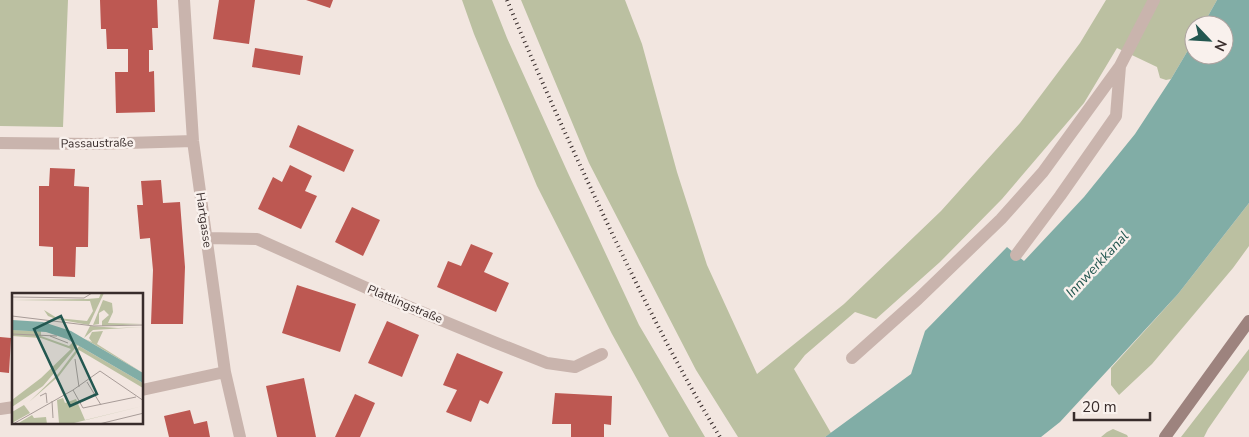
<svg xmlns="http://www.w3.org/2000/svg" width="1249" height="437" font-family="'Nunito Sans',sans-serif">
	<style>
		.green { fill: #bbc0a1 }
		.water { fill: #81ada6 }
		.building { fill: #bd5852 }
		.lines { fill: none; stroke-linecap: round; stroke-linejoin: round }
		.service { stroke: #c9b4ad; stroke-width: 12 }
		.minor { stroke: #c9b4ad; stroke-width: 12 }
		.secondary { stroke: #9d837e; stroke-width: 12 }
		.rail { stroke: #382c2b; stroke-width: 4; stroke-dasharray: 1 4; stroke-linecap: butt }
		.labels { text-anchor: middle; stroke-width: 5; stroke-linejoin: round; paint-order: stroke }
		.street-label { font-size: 12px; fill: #382c2b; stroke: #f9f1ed }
		.water-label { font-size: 14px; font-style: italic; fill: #235750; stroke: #f9f1ed }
		.inset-road { fill: none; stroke: #a89c98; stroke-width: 1 }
		.view { fill: #235750; fill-opacity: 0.15; stroke: #235750; stroke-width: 2.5 }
		.inset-edge { fill: none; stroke: #382c2b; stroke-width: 2.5 }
	</style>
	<rect width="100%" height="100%" fill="#f2e6e0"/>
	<!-- green -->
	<path class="green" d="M0 0H68L63 127 0 126Z
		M462 0H492L507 38 568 173 639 325 705 437H669L612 334 537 186 474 34Z
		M521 0H625L642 44 677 172 707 265 757 374 844 304 941 211 1020 123 1080 43 1106 0H1217L1203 25H1194V40L1171 79 1166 80 1160 78 1157 67 1117 48 1084 103 1002 199 940 262 876 319 855 312 805 355 794 369 831 433 825 437H738L696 370 589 163Z
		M1249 203V246L1233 268 1152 364 1119 395 1111 385V368L1178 294Z
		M1249 349V370L1208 429 1204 437H1181Z
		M1113 429 1127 435 1128 437H1101L1107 432Z"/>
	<!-- water -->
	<path class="water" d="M1217 0H1249V203L1178 294 1060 422 1041 437H825L911 374 925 331 1007 247 1024 261 1084 197 1135 134 1171 79 1194 40V55H1224V25H1203Z"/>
	<!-- building -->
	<path class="building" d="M100 0H157L158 28H152L153 50H149V72L154 71 155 112 116 113 115 72H128V49H107L106 29H101Z
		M219 0H255L249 44 213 39Z
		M306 0H333L330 8Z
		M255 48 303 56 300 75 252 67Z
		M298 125 354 150 344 172 289 147Z
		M290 165 312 176 305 191 317 196 301 229 258 209 273 177 282 182Z
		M50 168 75 169 74 186 89 187 88 247H76L75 277 53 276V247L39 246V186H49Z
		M161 180 163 203 180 202 185 267 183 324H151L153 270 150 238 140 239 137 205H143L141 181Z
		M352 207 380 220 363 256 335 242Z
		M471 244 493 253 484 272 509 283 496 312 437 287 448 261 461 266Z
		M297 285 356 304 340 352 282 333Z
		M11 306H14V332H11Z
		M387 321 419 335 402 377 368 363Z
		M0 337 11 338 9 373 0 372Z
		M457 353 503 372 488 404 480 400 471 422 446 412 457 390 443 385Z
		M304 378 316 437H277L266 386Z
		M555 393 612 396 611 425 604 424V437H571V424H552Z
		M355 394 375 403 360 437H335Z
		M190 410 194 424 207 421 210 437H169L164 416Z"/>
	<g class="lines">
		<!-- service -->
		<path class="service" d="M1016 255 1060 196 1116 116 1120 66 1154 0
			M852 358 918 299 1001 219 1043 172 1120 66"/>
		<!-- minor -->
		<path class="minor" d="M184 0 193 141 225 372 240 437
			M0 143 94 144 193 141
			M207 238 257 239 407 306 494 342 547 363 575 367 602 354
			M142 390 225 372
			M0 409 14 407"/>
		<!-- secondary -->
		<path class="secondary" d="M1165 437 1249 321"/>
		<!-- rail -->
		<path class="rail" d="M507 0C539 77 574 153 610 229 644 300 679 370 720 437"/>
	</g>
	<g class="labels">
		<!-- street labels -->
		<g class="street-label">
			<text transform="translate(97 143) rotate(-1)" y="4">Passaustraße</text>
			<text transform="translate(204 220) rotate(82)" y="4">Hartgasse</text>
			<text transform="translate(405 304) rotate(23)" y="4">Plattlingstraße</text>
		</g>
		<!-- water labels -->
		<g class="water-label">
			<text transform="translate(1097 264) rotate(-47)" y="5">Innwerkkanal</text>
		</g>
	</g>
	<!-- overview -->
	<g transform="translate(12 293)">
		<rect width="131" height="131" fill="#f2e6e0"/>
		<path d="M89 0H92L77 32 44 26 36 23 32 17 45 25 75 28 81 18 78 8 0 7 75 6 87 5ZM91 7 100 10 101 19 96 30 131 31 90 33V28L97 22 92 17 87 20V31L81 32ZM78 33 106 35 131 34 81 37 72 45ZM0 37 29 38V43L57 53 61 49 66 52 31 93 0 114V107L29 85 59 56 29 45 0 43ZM91 38 85 51 131 80 73 46 80 49 77 45 80 39ZM67 53 131 90V95L67 57 47 83 17 109 46 81ZM51 105 53 110 64 106 73 127 131 113 58 131H5L20 122 22 125 34 124 35 131 47 130 45 107ZM12 112 18 120 0 130V119Z" fill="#bbc0a1"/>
		<path d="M0 27 31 29 59 38 131 80V90L55 46 34 39 0 37Z" fill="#81ada6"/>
		<path class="inset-road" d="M0 4 72 5 80 0M0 23 82 33 132 32M0 41 45 43M38 43 56 50M63 66 67 94M75 89 89 112M61 97 71 115 124 104M28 103 34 100 35 110M40 108 41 125M1 131 61 97 88 78 132 108M87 131 132 120"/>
		<path class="view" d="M49 23 85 101 58 113 22 36Z"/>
		<rect width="131" height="131" class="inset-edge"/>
	</g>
	<!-- north arrow -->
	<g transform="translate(1209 40) rotate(115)"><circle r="24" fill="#f9f1ed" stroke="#aca29f"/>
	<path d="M0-4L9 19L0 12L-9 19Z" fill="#235750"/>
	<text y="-8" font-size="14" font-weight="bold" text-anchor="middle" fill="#382c2b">N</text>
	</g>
	<!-- scale -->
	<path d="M1074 412v8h76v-8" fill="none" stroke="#382c2b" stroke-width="2.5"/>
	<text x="1082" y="412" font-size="15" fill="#382c2b" stroke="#f9f1ed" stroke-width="4" paint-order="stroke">20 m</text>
</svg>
